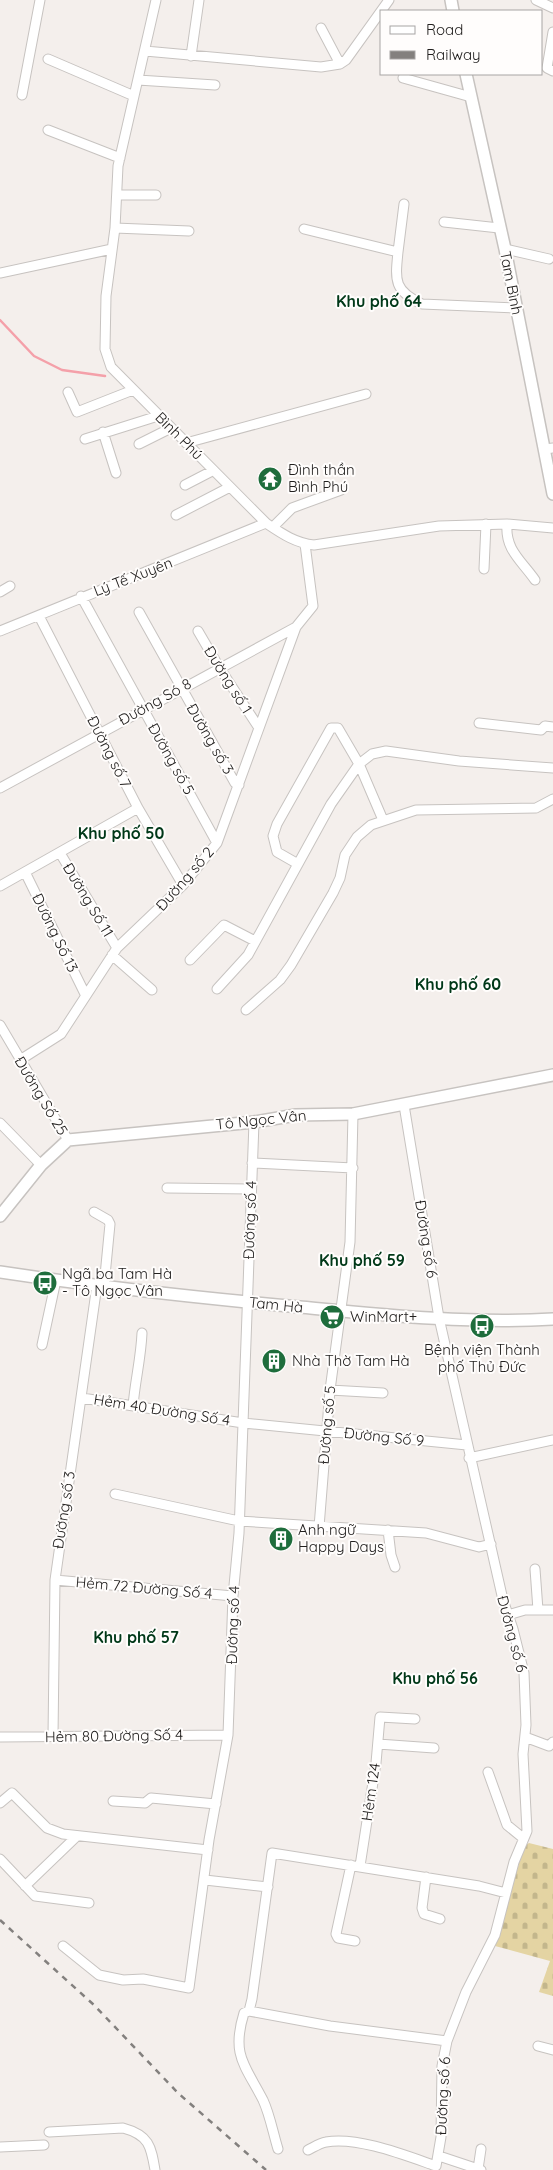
<svg xmlns="http://www.w3.org/2000/svg" width="553" height="2170" font-family="Quicksand,sans-serif">
	<style>
		.cemetery { fill: url(#cemetery-stones) }
		.lines { fill: none; stroke-linecap: round; stroke-linejoin: round }
		.stream { stroke: #f4a0a9; stroke-width: 2.5 }
		.street-casing { stroke: #c7c3c0; stroke-width: 11 }
		.secondary-casing { stroke: #c7c3c0; stroke-width: 14 }
		.street { stroke: #fff; stroke-width: 9 }
		.secondary { stroke: #fff; stroke-width: 11 }
		.rail { stroke: #83807e; stroke-width: 2.5; stroke-dasharray: 6 6; stroke-linecap: butt }
		.labels { text-anchor: middle; stroke-width: 4; stroke-linejoin: round; paint-order: stroke }
		.street-label { font-size: 15px; fill: #22201f; stroke: #fffdfc }
		.poi-label { font-size: 15px; fill: #22201f; stroke: #fffdfc; text-anchor: start }
		.neighbourhood-label { font-size: 16px; font-weight: bold; fill: #003818; stroke: #fffdfc }
	</style>
	<defs>
		<pattern id="cemetery-stones" width="16" height="16" patternUnits="userSpaceOnUse" patternTransform="scale(1.25)"><rect width="16" height="16" fill="#e4d4a3"/><path d="M2 7V4a2 2 0 0 1 4 0v3zM10 15v-3a2 2 0 0 1 4 0v3z" fill="#c3b68c"/></pattern>
	</defs>
	<rect width="100%" height="100%" fill="#f4efec"/>
	<!-- cemetery -->
	<path class="cemetery" d="M529 1843 553 1849V1996L539 1992 550 1961 495 1946 524 1846Z"/>
	<g class="lines">
		<!-- stream -->
		<path class="stream" d="M0 320 34 356 62 370 105 376"/>
		<defs>
			<path id="street" d="M156 0 118 166 115 228 106 296 105 349 111 367 266 523C281 533 295 543 314 545L439 526 507 524 553 528
				M536 0 553 8
				M321 28 340 64
				M553 32 547 68 553 71
				M145 51 321 67 340 64 346 60 389 0
				M191 56 199 0
				M48 59 134 96
				M403 78 471 97
				M138 80 215 85
				M22 95 40 0
				M48 130 120 158
				M117 195H156
				M444 222 499 228
				M115 228 189 231
				M304 229 398 252C395 281 394 291 422 304L516 308
				M505 249 549 259
				M398 252 404 204
				M0 273 112 249
				M68 392 77 412 133 390
				M103 432 116 473
				M85 439 158 416
				M186 443 366 394
				M139 444 171 428
				M545 449 553 448
				M185 485 212 471
				M176 515 230 487
				M507 524C505 550 521 560 535 580
				M273 527 292 508 341 490
				M484 569 486 524
				M0 592 10 586
				M81 596 217 843
				M139 612 235 783 239 785
				M39 616 138 808 183 885
				M0 631 266 523
				M198 631 219 667 259 728
				M479 723 541 730 545 726 553 727
				M0 788 296 627 313 606 305 544
				M60 853 117 948
				M298 864 277 852 273 836 277 824 331 728H338L359 764 383 820
				M25 872 85 994
				M0 886 138 808
				M112 955 152 990
				M190 960 224 925 255 941
				M217 989 248 955 331 804 359 764 372 754 386 751 459 761 553 768
				M246 1010 280 980 291 965 333 893 340 878 345 855 357 837 371 825 416 810 536 808 553 799
				M0 1025 68 1140
				M20 1060 61 1034 117 948 183 885 217 843 296 627
				M0 1123 41 1165
				M252 1163 353 1168
				M167 1188 250 1189
				M94 1212 108 1220 110 1224 104 1286
				M42 1345 56 1280
				M330 1390 383 1393
				M82 1398 243 1423 467 1445
				M133 1406C135 1381 141 1358 142 1333
				M469 1458 553 1440
				M115 1494 239 1521 426 1533 479 1547 491 1544
				M319 1527 330 1390 350 1242 353 1114
				M388 1530 391 1555 395 1567
				M535 1569 538 1610
				M55 1580 233 1596
				M508 1615 525 1610H553
				M53 1736 55 1580 97 1285
				M0 1737 228 1735
				M525 1737 549 1746 553 1742
				M378 1744 434 1748
				M488 1772 507 1825 523 1838
				M113 1801 145 1803 151 1798 216 1804
				M0 1803 12 1793 47 1828 63 1834 208 1850
				M0 1859 35 1896 89 1903
				M351 1865 336 1934 338 1938 355 1941
				M360 1866 376 1763 380 1717 415 1719
				M426 1877 422 1908 424 1914 440 1919
				M205 1880 268 1887
				M25 1886 77 1836
				M63 1946 99 1975 123 1980 143 1979 189 1988 209 1840 228 1735 233 1596 239 1533 254 1122
				M249 2011 330 2026 447 2041
				M538 2046 553 2050
				M49 2132 123 2128C149 2135 151 2146 155 2170
				M0 2147 44 2145
				M278 2149C273 2133 270 2115 263 2100 245 2065 231 2055 244 2013L249 2011 252 1999 272 1853 479 1886 506 1893
				M308 2150C314 2147 320 2143 326 2142 357 2136 407 2156 436 2166L441 2137 442 2066 447 2041 466 1992 495 1935 514 1862 527 1831 523 1754 526 1725 524 1673 513 1629 503 1600 439 1318 404 1105
				M439 2156 481 2170
				M478 2169 481 2149"/>
			<path id="secondary" d="M451 0 453 11
				M466 74 505 249 553 494
				M0 1216 41 1165 68 1140 254 1122 296 1115 353 1114 553 1075
				M0 1272C100 1287 200 1298 300 1307 384 1315 469 1324 553 1319"/>
		</defs>
		<!-- street casing -->
		<use href="#street" class="street-casing"/>
		<!-- secondary casing -->
		<use href="#secondary" class="secondary-casing"/>
		<!-- street -->
		<use href="#street" class="street"/>
		<!-- secondary -->
		<use href="#secondary" class="secondary"/>
		<!-- rail -->
		<path class="rail" d="M0 1920 94 2005 178 2093 266 2170"/>
	</g>
	<!-- icons -->
	<defs>
		<symbol id="temple-disc" viewBox="-11 -11 22 22"><circle r="9.5" fill="#1e6d3c" stroke="#fffdfc"/><path d="M0-6L5-2H3V0L6.5 2.5H4V6H1.5V3h-3V6H-4V2.5H-6.5L-3 0V-2H-5Z" fill="#fff"/></symbol>
		<symbol id="bus-disc" viewBox="-11 -11 22 22"><circle r="9.5" fill="#1e6d3c" stroke="#fffdfc"/><path d="M-5-6H5V4H4V6H2V4H-2V6H-4V4H-5ZM-3.5-4V0h7V-4ZM-3.5 1.2v1.5H-2V1.2ZM2 1.2v1.5H3.5V1.2Z" fill="#fff"/></symbol>
		<symbol id="supermarket-disc" viewBox="-11 -11 22 22"><circle r="9.5" fill="#1e6d3c" stroke="#fffdfc"/><path d="M-6-5.5h2.5l.6 2H6L4.5 2H-2.5L-4.4-4H-6ZM-1.5 3.2a1.3 1.3 0 1 0 .1 0ZM3 3.2a1.3 1.3 0 1 0 .1 0Z" fill="#fff"/></symbol>
		<symbol id="building-disc" viewBox="-11 -11 22 22"><circle r="9.5" fill="#1e6d3c" stroke="#fffdfc"/><path d="M-4-6H4V6H1V3H-1V6H-4ZM-2.5-4.3h1.7v1.8h-1.7ZM.8-4.3h1.7v1.8H.8ZM-2.5-1h1.7V.8h-1.7ZM.8-1h1.7V.8H.8Z" fill="#fff"/></symbol>
	</defs>
	<g fill-rule="evenodd">
		<use href="#temple-disc" x="256" y="465" width="28" height="28"/>
		<use href="#bus-disc" x="31" y="1269" width="28" height="28"/>
		<use href="#supermarket-disc" x="318" y="1303" width="28" height="28"/>
		<use href="#bus-disc" x="468" y="1312" width="28" height="28"/>
		<use href="#building-disc" x="260" y="1347" width="28" height="28"/>
		<use href="#building-disc" x="267" y="1525" width="28" height="28"/>
	</g>
	<g class="labels">
		<!-- street labels -->
		<g class="street-label">
			<text transform="translate(511 283) rotate(79)" y="5">Tam Bình</text>
			<text transform="translate(179 436) rotate(45)" y="5">Bình Phú</text>
			<text transform="translate(133 577) rotate(-21)" y="5">Lý Tế Xuyên</text>
			<text transform="translate(228 680) rotate(58)" y="5">Đường số 1</text>
			<text transform="translate(155 702) rotate(-29)" y="5">Đường Só 8</text>
			<text transform="translate(210 739) rotate(60)" y="5">Đường số 3</text>
			<text transform="translate(109 752) rotate(63)" y="5">Đường số 7</text>
			<text transform="translate(171 759) rotate(61)" y="5">Đường số 5</text>
			<text transform="translate(185 879) rotate(-49)" y="5">Đường số 2</text>
			<text transform="translate(88 900) rotate(59)" y="5">Đường Số 11</text>
			<text transform="translate(55 933) rotate(64)" y="5">Đường Số 13</text>
			<text transform="translate(41 1096) rotate(59)" y="5">Đường Số 25</text>
			<text transform="translate(261 1120) rotate(-6)" y="5">Tô Ngọc Vân</text>
			<text transform="translate(250 1220) rotate(-88)" y="5">Đường số 4</text>
			<text transform="translate(426 1239) rotate(81)" y="5">Đường số 6</text>
			<text transform="translate(276 1305) rotate(6)" y="5">Tam Hà</text>
			<text transform="translate(162 1410) rotate(9)" y="5">Hẻm 40 Đường Số 4</text>
			<text transform="translate(327 1425) rotate(-85)" y="5">Đường số 5</text>
			<text transform="translate(384 1437) rotate(6)" y="5">Đường Số 9</text>
			<text transform="translate(64 1510) rotate(-81)" y="5">Đường số 3</text>
			<text transform="translate(144 1588) rotate(5)" y="5">Hẻm 72 Đường Số 4</text>
			<text transform="translate(233 1625) rotate(-88)" y="5">Đường số 4</text>
			<text transform="translate(512 1634) rotate(75)" y="5">Đường số 6</text>
			<text transform="translate(114 1736) rotate(-1)" y="5">Hẻm 80 Đường Số 4</text>
			<text transform="translate(371 1792) rotate(-82)" y="5">Hẻm 124</text>
			<text transform="translate(443 2096) rotate(-87)" y="5">Đường số 6</text>
		</g>
		<!-- poi labels -->
		<g class="poi-label">
			<text x="288" y="475">Đình thần<tspan x="288" dy="17">Bình Phú</tspan></text>
			<text x="62" y="1279">Ngã ba Tam Hà<tspan x="62" dy="17">- Tô Ngọc Vân</tspan></text>
			<text x="350" y="1322">WinMart+</text>
			<text x="482" y="1355" text-anchor="middle">Bệnh viện Thành<tspan x="482" dy="17">phố Thủ Đức</tspan></text>
			<text x="292" y="1366">Nhà Thờ Tam Hà</text>
			<text x="298" y="1535">Anh ngữ<tspan x="298" dy="17">Happy Days</tspan></text>
		</g>
		<!-- neighbourhood labels -->
		<g class="neighbourhood-label">
			<text x="379" y="307">Khu phố 64</text>
			<text x="121" y="839">Khu phố 50</text>
			<text x="458" y="990">Khu phố 60</text>
			<text x="362" y="1266">Khu phố 59</text>
			<text x="136" y="1643">Khu phố 57</text>
			<text x="435" y="1684">Khu phố 56</text>
		</g>
	</g>
	<!-- legend -->
	<rect x="380" y="10" width="162" height="65" fill="#fffdfc" stroke="#a7a5a4"/>
	<rect x="390" y="26" width="25" height="8" fill="#ffffff" stroke="#a7a5a4"/>
	<text x="426" y="35" font-size="15" fill="#22201f">Road</text>
	<rect x="390" y="51" width="25" height="8" fill="#83807e" stroke="#a7a5a4"/>
	<text x="426" y="60" font-size="15" fill="#22201f">Railway</text>
</svg>
